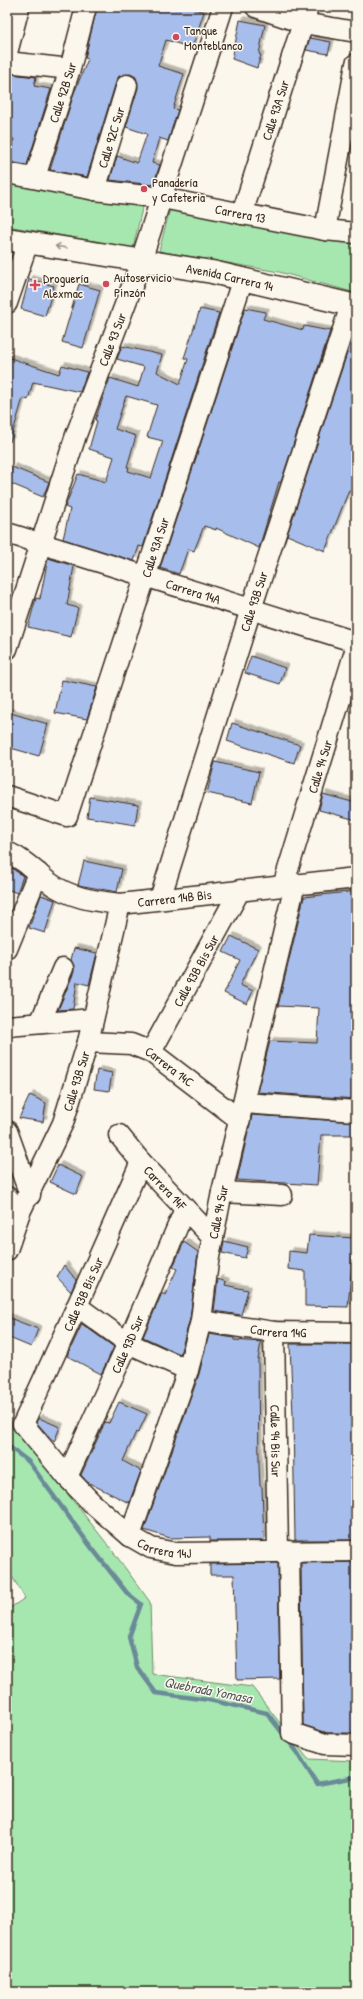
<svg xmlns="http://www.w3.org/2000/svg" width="363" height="1999" font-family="'Patrick Hand',sans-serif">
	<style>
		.green { fill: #a6e7b0; stroke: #708867 }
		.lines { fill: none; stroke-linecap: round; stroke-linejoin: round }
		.stream { stroke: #6a8a98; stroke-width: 4.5 }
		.building { fill: #a7beec; stroke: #3b2a1e; fill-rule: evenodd; filter: url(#shadow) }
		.minor-casing { stroke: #3b2a1e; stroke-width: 23 }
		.major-casing { stroke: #3b2a1e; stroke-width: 25 }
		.minor { stroke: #fbf7ec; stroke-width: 20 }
		.major { stroke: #fbf7ec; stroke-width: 22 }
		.oneway { stroke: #9b9085 }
		.poi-dot { fill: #d1495b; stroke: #fbf7ec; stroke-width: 1.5 }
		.labels { text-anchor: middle; stroke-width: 3; stroke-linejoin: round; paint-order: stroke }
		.poi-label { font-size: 13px; fill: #3b2a1e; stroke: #fbf7ec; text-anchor: start }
		.street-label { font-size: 13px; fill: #3b2a1e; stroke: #fbf7ec }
		.water-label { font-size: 14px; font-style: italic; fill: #525a5b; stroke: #fbf7ec }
	</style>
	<defs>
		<filter id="shadow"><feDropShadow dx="3.5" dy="-3.5" stdDeviation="0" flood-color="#0004"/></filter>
	</defs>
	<rect width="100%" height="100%" fill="#fbf7ec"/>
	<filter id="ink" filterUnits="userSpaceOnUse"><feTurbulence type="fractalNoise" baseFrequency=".025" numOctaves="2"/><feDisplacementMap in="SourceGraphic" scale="8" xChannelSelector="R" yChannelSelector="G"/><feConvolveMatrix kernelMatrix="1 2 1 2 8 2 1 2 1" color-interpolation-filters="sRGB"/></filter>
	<g filter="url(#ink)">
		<!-- green -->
		<path class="green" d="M7 179 144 200 133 248 7 226Z
			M171 205 356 234V293L279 272 159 251Z
			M7 1425 17 1430 112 1550 150 1602 152 1674 252 1687 308 1759 356 1761V1992H7V1610L25 1598 7 1568Z"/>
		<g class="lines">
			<!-- stream -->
			<path class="stream" d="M7 1445 29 1462 88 1543 127 1593 141 1604 129 1637 137 1667 156 1693 209 1700 267 1713 295 1749 317 1784 356 1777"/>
		</g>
		<!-- building -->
		<path class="building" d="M97 7H189L204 12 192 48 166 40 158 66 184 74 173 109 178 110 168 141 159 138 152 163 160 165 153 185 110 180 117 156 137 163 147 134 126 127 138 88 136 77 130 74 119 76 116 82 87 177 50 170 74 93 88 59 85 58Z
			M240 20 265 25 259 54 261 55 257 68 232 59Z
			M310 38 331 42 328 54 306 50Z
			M10 74 36 77 34 86 51 89 27 165 8 162 14 139 7 138V76L9 77Z
			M29 279 54 286 45 316 21 309Z
			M79 284 100 290 83 348 62 342Z
			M245 308 266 312 263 319 303 330 304 326 330 331 281 482H279L259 548 216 528V530L204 526 194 551 188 549 179 574 160 568Z
			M200 309 219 313 143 547 139 546 134 561 63 539 70 509 65 507 78 474 106 482 114 457 89 449 97 421 95 420 110 378 138 387 144 367 117 359 122 346 162 355 157 372 180 384 188 359 184 358ZM126 396 157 405 147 437 163 441 151 478 128 471 129 467H127L136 436 115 429Z
			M352 338 356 340V491L349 490 325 551 287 535Z
			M7 357 59 374 62 365 87 372 80 392 33 382 28 400 23 398 10 442 7 441Z
			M12 467 49 482 43 497 7 482Z
			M48 558 74 566 67 605 78 608 71 637 28 627 36 598 40 599Z
			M251 656 285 668 280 684 245 673Z
			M62 680 97 687 87 719 55 713Z
			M7 712 48 724 39 756 7 747Z
			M232 723 300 745 294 763 227 741Z
			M215 762 259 772 252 803 207 793Z
			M323 794 356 803V820L319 810Z
			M90 797 138 805 135 825 87 817Z
			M84 861 122 869 117 892 78 885Z
			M7 865 23 876 17 893 7 889Z
			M356 891V1099L257 1092 270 1041 317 1043 319 1008 278 1006 304 897Z
			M41 895 55 900 45 933 29 928Z
			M231 936 258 949 240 985 253 991 247 1004 224 993 240 960 223 952Z
			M74 948 97 953 89 985 77 982 73 1009 58 1010 74 972V966L71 960Z
			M97 1070 112 1073 109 1091 94 1089Z
			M30 1095 46 1103 43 1122 19 1118Z
			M252 1115 356 1122V1135H321L317 1185 237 1180Z
			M58 1165 83 1177 76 1194 50 1182Z
			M309 1235 354 1238 348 1307 305 1306V1271L288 1269 289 1251 307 1253Z
			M224 1241 248 1247 245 1258 222 1253Z
			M184 1242 198 1252 190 1319 180 1354 143 1337 162 1293 165 1295 177 1269 173 1267Z
			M64 1265 76 1280 71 1292 57 1277Z
			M218 1279 226 1282 225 1285 248 1290 241 1315 214 1311Z
			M7 1317 38 1329 31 1347 7 1337Z
			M82 1324 114 1347 101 1374 67 1356Z
			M209 1334 234 1338V1340L261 1342 258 1360 259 1466 260 1486 262 1487 264 1541H210V1537L170 1538 144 1530 199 1374Z
			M290 1344H356V1540H295L293 1416Z
			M119 1402 147 1414 138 1433 136 1432 123 1461 141 1471 129 1503 87 1482 81 1475 105 1422 109 1423Z
			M39 1418 60 1427 54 1442 36 1422Z
			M356 1562V1733H327L303 1725 301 1563Z
			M278 1563 280 1679 237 1680 234 1575H210V1564Z"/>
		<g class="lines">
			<defs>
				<g id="minor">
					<path d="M256 7 303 23 356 32"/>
					<path d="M7 53 19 7"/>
					<path d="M7 62 70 69"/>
					<path id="s1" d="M7 173 95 190 162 198 325 230 356 233"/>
					<path id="s2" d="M35 177 70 69 86 7"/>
					<path id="s3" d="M95 190 127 85"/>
					<path id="s4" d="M242 214 308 7"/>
					<path d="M325 230 356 64"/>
					<path d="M7 303 28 242"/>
					<path id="s5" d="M7 533 356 642"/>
					<path id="s6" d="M7 649 76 435 137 273 223 7"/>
					<path id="s7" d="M7 796 67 816 243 278"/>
					<path id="s8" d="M7 852C23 859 34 870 47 881 69 898 94 901 120 904L356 878"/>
					<path id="s9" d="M283 886 356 648"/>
					<path id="s10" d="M160 899 251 609 351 305"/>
					<path d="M7 949 38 873"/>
					<path d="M40 1023 63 968"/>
					<path d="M7 1026 93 1019"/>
					<path id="s11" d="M88 1042 131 1044 151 1052 240 1120"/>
					<path id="s12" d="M151 1052 240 890"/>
					<path d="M244 1103 356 1111"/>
					<path d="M7 1131 30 1195"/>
					<path id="s13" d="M119 1135 141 1162 213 1238"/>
					<path id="s14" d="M141 1162 77 1306 23 1424 67 1477 92 1503 130 1536 151 1548 176 1553 356 1551"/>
					<path d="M222 1192 282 1195"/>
					<path d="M7 1197 20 1212"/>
					<path id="s15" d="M7 1250 20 1212 63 1123 88 1042 120 904"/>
					<path d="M77 1306 128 1343 188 1370"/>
					<path id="s16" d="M201 1321 274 1332 356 1333"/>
					<path id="s17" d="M274 1332 278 1551"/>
					<path id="s18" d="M67 1477 128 1343 185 1209"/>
					<path id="s19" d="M130 1536 188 1370 201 1321 208 1262 222 1192 295 884"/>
					<path d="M289 1551 292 1733 325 1744 356 1745"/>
				</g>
				<g id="major">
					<path id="s20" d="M7 239 212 272 356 306"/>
				</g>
			</defs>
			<!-- minor casing -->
			<use href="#minor" class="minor-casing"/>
			<!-- major casing -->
			<use href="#major" class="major-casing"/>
			<!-- minor -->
			<use href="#minor" class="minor"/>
			<!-- major -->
			<use href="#major" class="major"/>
		</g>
		<!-- one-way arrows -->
		<defs><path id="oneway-shaft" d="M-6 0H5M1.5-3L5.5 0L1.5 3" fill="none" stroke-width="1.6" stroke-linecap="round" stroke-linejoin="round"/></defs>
		<use class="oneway" href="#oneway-shaft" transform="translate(61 247) rotate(-171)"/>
	</g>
	<!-- markers -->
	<g class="poi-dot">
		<circle cx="176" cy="37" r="4"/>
		<circle cx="144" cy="189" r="4"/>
		<circle cx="106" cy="284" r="4"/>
		<path d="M33 279h4v4h4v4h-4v4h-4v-4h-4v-4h4z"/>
	</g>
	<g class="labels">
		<!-- poi labels -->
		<g class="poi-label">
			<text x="184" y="35">Tanque<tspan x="184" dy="15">Monteblanco</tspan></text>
			<text x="152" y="187">Panadería<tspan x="152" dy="15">y Cafeteria</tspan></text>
			<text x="114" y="282">Autoservicio<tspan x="114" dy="15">Pinzón</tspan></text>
			<text x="43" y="283">Droguería<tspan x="43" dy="15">Alexmac</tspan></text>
		</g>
		<!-- street labels -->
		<g class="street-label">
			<text dy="5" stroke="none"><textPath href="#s2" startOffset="89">Calle 92B Sur</textPath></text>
			<text dy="5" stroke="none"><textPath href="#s4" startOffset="109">Calle 93A Sur</textPath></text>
			<text dy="5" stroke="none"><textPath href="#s3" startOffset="55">Calle 92C Sur</textPath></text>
			<text dy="5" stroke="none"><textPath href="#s1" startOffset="237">Carrera 13</textPath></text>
			<text dy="5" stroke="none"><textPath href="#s20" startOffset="226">Avenida Carrera 14</textPath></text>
			<text dy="5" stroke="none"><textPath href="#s6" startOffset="327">Calle 93 Sur</textPath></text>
			<text dy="5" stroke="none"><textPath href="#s7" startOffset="346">Calle 93A Sur</textPath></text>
			<text dy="5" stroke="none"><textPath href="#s5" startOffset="195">Carrera 14A</textPath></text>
			<text dy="5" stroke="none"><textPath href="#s10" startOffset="312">Calle 93B Sur</textPath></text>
			<text dy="5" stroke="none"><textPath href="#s9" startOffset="125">Calle 94 Sur</textPath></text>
			<text dy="5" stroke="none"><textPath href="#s8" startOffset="182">Carrera 14B Bis</textPath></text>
			<text dy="5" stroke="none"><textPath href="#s12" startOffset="93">Calle 93B Bis Sur</textPath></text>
			<text dy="5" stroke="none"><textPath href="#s11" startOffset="88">Carrera 14C</textPath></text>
			<text dy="5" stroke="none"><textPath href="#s15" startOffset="183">Calle 93B Sur</textPath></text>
			<text dy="5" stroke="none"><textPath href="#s13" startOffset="70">Carrera 14F</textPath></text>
			<text dy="5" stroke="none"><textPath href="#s19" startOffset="337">Calle 94 Sur</textPath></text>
			<text transform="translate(83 1294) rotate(-66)" y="5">Calle 93B Bis Sur</text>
			<text dy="5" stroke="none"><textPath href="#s16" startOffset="78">Carrera 14G</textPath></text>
			<text dy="5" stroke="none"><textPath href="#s18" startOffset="146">Calle 93D Sur</textPath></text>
			<text dy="5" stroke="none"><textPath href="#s17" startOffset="109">Calle 94 Bis Sur</textPath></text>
			<text dy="5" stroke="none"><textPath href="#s14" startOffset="480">Carrera 14J</textPath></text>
		</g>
		<!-- water labels -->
		<g class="water-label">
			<text transform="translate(208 1690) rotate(11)" y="5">Quebrada Yomasa</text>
		</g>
	</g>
	<!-- margin -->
	<rect width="363" height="1999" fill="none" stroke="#fbf7ec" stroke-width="24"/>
	<rect x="12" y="12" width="339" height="1975" fill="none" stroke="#3b2a1e" stroke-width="1.5" filter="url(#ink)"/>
</svg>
